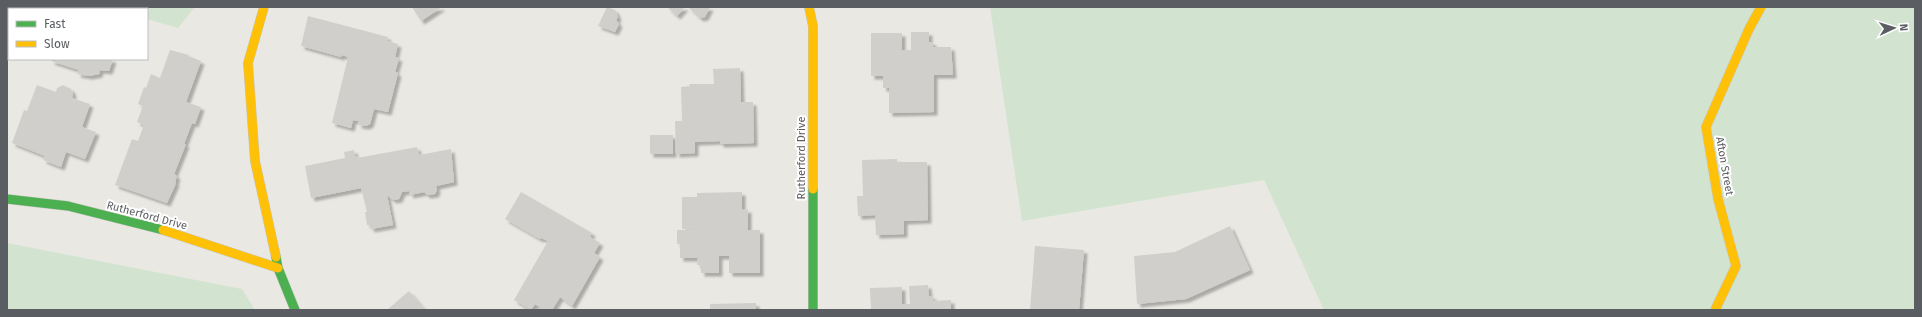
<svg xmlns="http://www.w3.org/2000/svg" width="1922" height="317" font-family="'Fira Sans',sans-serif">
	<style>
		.green { fill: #d2e4d0 }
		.building { fill: #d0cfcc; filter: url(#shadow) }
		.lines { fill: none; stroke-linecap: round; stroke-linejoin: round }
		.fast-casing { stroke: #c6c6c5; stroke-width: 10 }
		.slow-casing { stroke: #c6c6c5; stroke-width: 10 }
		.fast { stroke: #4caf50; stroke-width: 9 }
		.slow { stroke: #ffc107; stroke-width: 9 }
		.labels { text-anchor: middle; stroke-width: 4; stroke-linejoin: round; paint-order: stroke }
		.street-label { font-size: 11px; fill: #5a5d61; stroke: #fff }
	</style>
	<defs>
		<filter id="shadow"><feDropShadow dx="3.5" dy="3.5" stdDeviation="1" flood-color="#0004"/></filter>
	</defs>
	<rect width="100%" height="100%" fill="#e9e8e3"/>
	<!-- green -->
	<path class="green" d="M102 7H195L178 28 147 19V9H109Z
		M990 7H1915V310H1324L1264 180 1022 221Z
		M7 243 242 289 255 310H7Z"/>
	<!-- building -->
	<path class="building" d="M412 7H442L421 21Z
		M607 7 615 10 618 17 616 20 619 24 615 32 598 26Z
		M667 7H685L677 16Z
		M688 7H710L705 17 700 18Z
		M308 16 388 37 387 41 398 44 395 57 399 58 395 72 398 73 388 112 374 109 370 124 366 126 358 125 359 121 353 120 351 128 332 123 348 57 342 55 341 57 301 46Z
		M911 32H929V42H933V47H951L953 75H934V112L889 113V88H883V76H871V33H902V50H911Z
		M170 50 189 55 188 56 201 61 186 102 201 107 195 124 192 123 184 144H186L174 174 177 176 175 182 176 183 167 203 115 185 132 139 138 141 144 125 137 122 143 106 138 104 144 87 146 88 151 74 160 78Z
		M52 59H113L109 71 100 70 99 74 89 76 77 74 79 70 51 61Z
		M740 68 741 102H753L754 143 720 144V141L695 142V153L676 154 675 121H682L681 87 690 86 689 84H714L713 69Z
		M37 85 56 92 57 88 63 85 71 89 73 94 72 98 90 104 82 127 96 132 85 159 66 152 61 167 43 160 45 156 12 143 24 110 27 111Z
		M650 135H673V154H650Z
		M417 147 419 155 451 149 454 182 436 186 437 190 435 194 427 195 424 192 410 195 409 191 402 192 399 199 393 200 387 195 393 225 371 229 370 225H367L365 212H367L361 188 311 198 305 166 345 158 344 152 354 150 355 156H357V158Z
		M897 159V162H927L928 220 904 221V234L876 235 875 215 858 216 857 196H863L862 160Z
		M521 192 592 233 590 237 600 243 594 253 600 257 572 306 560 297 552 310H541L540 307 535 304 531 310 514 300 548 241 541 238 540 239 505 219Z
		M742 192V210L748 209V230H760V273H729V256H719V273H701V265H697L698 258H680V244H677V230H697L682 229V197H697V193Z
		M1230 226 1250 270 1186 299 1137 304 1134 256 1175 252Z
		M1035 246 1084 250 1079 310H1030Z
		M928 285 929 296H933V301L951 300V310H871L870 288 902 287V304H910L909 286Z
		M409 291 425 310H387Z
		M756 303V310H710V304Z"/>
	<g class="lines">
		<defs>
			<path id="fast" d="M813 189V310
				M7 199 68 206 163 230
				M276 257 278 268 295 310"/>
			<path id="slow" d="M264 7 248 63 255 161 276 257
				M809 7 813 26V189
				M163 230 278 268
				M1715 310 1736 266 1718 199 1706 127 1749 29 1761 7"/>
		</defs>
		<!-- fast casing -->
		<use href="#fast" class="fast-casing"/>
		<!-- slow casing -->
		<use href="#slow" class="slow-casing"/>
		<!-- fast -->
		<use href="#fast" class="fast"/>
		<!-- slow -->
		<use href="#slow" class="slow"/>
	</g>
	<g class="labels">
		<!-- street labels -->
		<g class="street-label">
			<text transform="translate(801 158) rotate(-90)" y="4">Rutherford Drive</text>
			<text transform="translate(1725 166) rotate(80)" y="4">Afton Street</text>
			<text transform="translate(147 215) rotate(15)" y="4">Rutherford Drive</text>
		</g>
	</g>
	<!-- border -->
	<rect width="1922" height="317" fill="none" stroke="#5a5d61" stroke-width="16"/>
	<!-- legend -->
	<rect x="8" y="8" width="140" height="52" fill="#ffffff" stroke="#bdbec0"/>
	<rect x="16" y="21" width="20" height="6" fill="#4caf50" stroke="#bdbec0"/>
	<text x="44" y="28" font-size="12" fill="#5a5d61">Fast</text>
	<rect x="16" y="41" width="20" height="6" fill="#ffc107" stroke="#bdbec0"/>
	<text x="44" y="48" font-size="12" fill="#5a5d61">Slow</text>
	<!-- north arrow -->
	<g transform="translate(1894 28) rotate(86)" stroke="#ffffff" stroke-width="3" paint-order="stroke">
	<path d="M0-3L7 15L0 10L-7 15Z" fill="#5a5d61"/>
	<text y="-6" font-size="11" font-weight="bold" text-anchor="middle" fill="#5a5d61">N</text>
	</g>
</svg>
